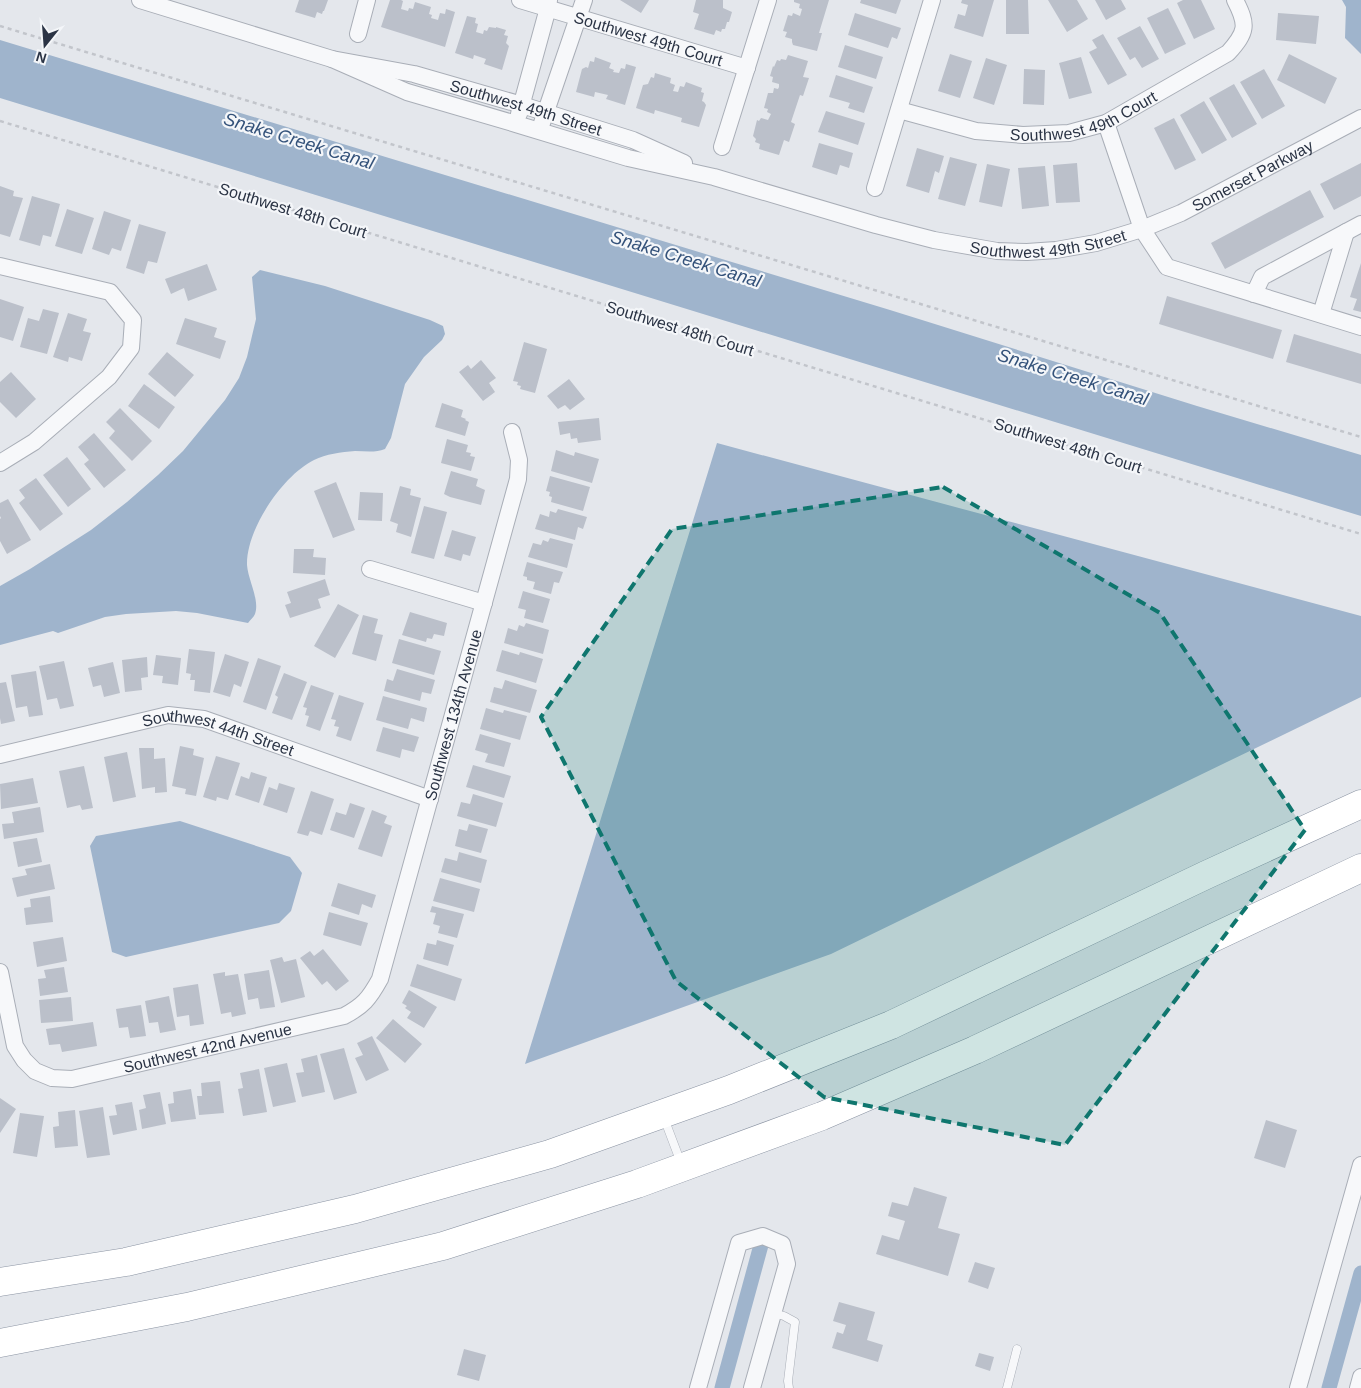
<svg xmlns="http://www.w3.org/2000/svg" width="1361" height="1388" font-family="Arial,sans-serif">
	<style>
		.water { fill: #9fb4cc }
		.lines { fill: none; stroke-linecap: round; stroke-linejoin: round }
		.canal { stroke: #9fb4cc; stroke-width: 15 }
		.building { fill: #bbc0ca }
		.lane-casing { stroke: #a9aeb7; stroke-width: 9 }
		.street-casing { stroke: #a9aeb7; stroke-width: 18 }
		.highway-casing { stroke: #8b94a3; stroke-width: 29 }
		.path { stroke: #c2c5cb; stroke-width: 2.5; stroke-dasharray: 4 4; stroke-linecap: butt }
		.lane { stroke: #f7f8fa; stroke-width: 8 }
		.street { stroke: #f7f8fa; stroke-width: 16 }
		.highway { stroke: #fff; stroke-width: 28 }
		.marked { fill: #0f766e; fill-opacity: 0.2; stroke: #0f766e; stroke-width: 4; stroke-dasharray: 10 6; stroke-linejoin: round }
		.labels { text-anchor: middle; stroke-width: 4.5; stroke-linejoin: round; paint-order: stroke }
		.street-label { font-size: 16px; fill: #2b3445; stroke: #f4f6f9 }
		.water-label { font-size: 18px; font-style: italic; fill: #34527a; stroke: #f4f6f9 }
	</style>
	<rect width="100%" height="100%" fill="#e4e7ec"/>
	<!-- water -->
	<path class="water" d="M1342 0H1361V54L1345 38 1346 7Z
		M0 40 890 310 1197 406 1361 455V516L0 98Z
		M260 270 325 286 430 320 443 326 445 334 442 340 424 357 405 384 391 438 385 449C375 453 365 451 355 451 341 452 326 454 314 460 282 476 246 530 247 565 248 580 260 600 255 614 254 617 250 620 248 623L197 613 176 611 126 614 105 617 58 633 53 631 0 645V586L30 569 91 530 127 502 158 475 183 451 225 400 239 378 247 357 256 319 252 277Z
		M717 443 1361 616V697L831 954 525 1064Z
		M180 821 290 857 302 873 291 911 279 923 126 957 112 952 90 846 96 836Z"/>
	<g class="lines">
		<!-- canal -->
		<path class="canal" d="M722 1388 761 1245
			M1329 1388 1361 1273"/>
	</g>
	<!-- building -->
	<path class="building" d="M299 0H328L324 11H323L322 14 317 12 315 18 295 12Z
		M390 0H401L403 1 401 9 408 11 409 8 413 9 415 2 431 7 429 14 432 15 431 18 438 20 440 13 445 14 446 9 455 12 445 47 381 27Z
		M620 0H649L641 13Z
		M696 0H723V8L732 12 729 22H727L725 29H722L721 32 716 30 714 35 694 29 699 14 693 12Z
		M794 0H829L819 33H822L817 51 793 45 792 42V39L785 37 787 32 783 31 788 15 792 16 793 13 800 16 802 9 799 8 800 4 794 2Z
		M861 0H901L896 14 860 3Z
		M962 0H994L983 37 954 28 958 14 965 16 968 5 961 3Z
		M1006 0H1028L1029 34H1006Z
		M1048 0H1077L1088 19 1067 32Z
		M1095 0H1121L1126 9 1106 20Z
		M1183 0H1201L1215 29 1194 39 1177 3Z
		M1168 8 1186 44 1165 54 1147 18Z
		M855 13 901 28 897 39 892 37 888 48 848 35Z
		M1278 13 1319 16 1316 44 1276 40Z
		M467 16 476 18 475 23 478 24 476 32 483 34 484 30 487 31 489 27 496 28V27L506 30 504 35 508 36 506 43 509 46 502 70 484 64 486 59 474 55 473 59 455 53Z
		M1140 26 1159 59 1142 68 1135 57 1130 60 1117 38Z
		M1103 34 1127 75 1108 85 1089 52 1097 48 1092 40Z
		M845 45 883 57 876 79 838 67Z
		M950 54 972 61 960 98 938 91Z
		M1289 54 1337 78 1325 104 1277 80Z
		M788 55 808 61 803 77 809 78 803 96 800 95 791 122 795 124 789 142 784 140 779 155 759 149 760 144 755 142 756 139 753 136 757 120 759 121 761 118 768 120 771 114 767 112 768 109 764 108 768 93H773L774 88 778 89 779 87V84L772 82 773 77 770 76 773 66 774 67 777 60 780 61 781 59 786 60Z
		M595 57 611 63 609 68 614 70 613 72 619 73 621 68 625 69 626 64 636 67 625 105 606 99 608 95 595 92 594 97 576 92 582 69 586 67 588 68 590 61 594 62Z
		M1081 57 1092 93 1069 99 1059 63Z
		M986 58 1007 65 994 105 973 98Z
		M1024 69 1045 70 1044 105 1023 104Z
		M1264 69 1285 106 1262 119 1240 82Z
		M655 73 671 78 670 83 675 85 673 91 678 92 680 86 684 87 686 82 702 88 701 92 704 93 702 101 704 102 706 105 699 127 681 122 682 118 655 110 654 114 636 108 643 85 648 84 651 77 654 78Z
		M836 75 873 87 864 113 848 108 850 103 829 97Z
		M1234 84 1257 124 1232 138 1209 98Z
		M1204 101 1227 140 1202 154 1180 115Z
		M826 111 865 123 858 145 818 132Z
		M1174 118 1196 160 1175 170 1154 128Z
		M819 143 853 153 849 168 840 165 837 175 812 167Z
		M917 148 944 156 939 173 935 171 929 193 906 186Z
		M950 157 977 164 965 206 938 199Z
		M1077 163 1080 202 1056 203 1053 165Z
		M1361 163V196L1334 210 1320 184Z
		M987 164 1010 169 1002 207 979 202Z
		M1045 166 1049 206 1022 209 1018 168Z
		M0 186 14 191 13 196 23 198 10 237 0 234Z
		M1310 190 1324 217 1225 269 1211 243Z
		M32 196 60 204 51 237 43 235 40 246 19 240Z
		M67 209 94 218 82 254 55 246Z
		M104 211 131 220 121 251 112 248 109 255 92 249Z
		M139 224 166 232 157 263 148 261 144 274 126 268Z
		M1361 263V312L1353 310 1357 299 1350 297Z
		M207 264 217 290 188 301 184 288 171 294 165 279Z
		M1167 296 1282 330 1273 359 1159 324Z
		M0 299 24 307 13 341 0 337Z
		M43 309 59 313 47 354 20 347 28 318 39 321Z
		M68 313 87 319 83 331 91 333 82 361 69 357 68 362 53 357Z
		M185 318 217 328 214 337 226 341 220 359 176 344Z
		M1294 334 1361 354V384L1286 362Z
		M524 342 547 349 535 393 520 389 521 386 517 385 518 382 513 381Z
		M167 352 194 375 175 397 148 374Z
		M481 360 496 378 489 383 495 392 483 401 459 372 468 365 471 369Z
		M11 372 36 399 16 418 0 402V382Z
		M569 379 585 399 570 410 565 405 558 409 547 396Z
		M144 384 175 407 159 429 128 406Z
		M442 403 463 410 461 417 466 419 465 420 469 422 465 436 435 427Z
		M120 408 152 441 132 461 109 438 115 431 106 422Z
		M599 418 601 440 578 443 577 438 571 439 570 433 560 435 558 422Z
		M94 433 126 470 104 488 84 464 89 460 78 447Z
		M447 439 468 445 466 452 471 453 470 456 475 457 471 471 441 463Z
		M556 450 574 456 575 452 599 459 592 483 551 471Z
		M67 457 91 489 68 507 43 475Z
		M451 471 478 479 476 486 485 490 481 505 450 497 444 494Z
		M550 476 590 487 583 511 551 502 552 497 549 496 550 492 546 491Z
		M36 478 63 514 40 531 19 503 25 498 19 490Z
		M336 482 355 530 333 538 314 491Z
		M400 486 411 489 410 495 421 498 411 537 396 532 398 524 390 521Z
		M360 492 383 493 382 521 358 520Z
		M8 499 31 540 7 554 0 541V519L1 518 0 516V503Z
		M424 506 447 512 434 559 411 553Z
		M558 509 587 517 583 529 578 527 575 540 535 529 540 514 549 517 550 511 556 513Z
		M452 530 476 537 470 556 463 554 461 561 444 556Z
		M550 538 573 544 567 568 528 557 533 543 541 545 543 540 548 542Z
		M294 549H314L313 557 326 558 325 575 293 573Z
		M527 562 563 572 559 583 554 582 551 594 533 589 535 582 527 580V577L523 576Z
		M325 579 330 595 318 599 321 608 290 618 285 605 291 603 287 592Z
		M523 591 550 599 543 623 524 618 526 610 518 608Z
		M338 604 359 615 335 658 314 646Z
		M410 612 447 623 444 636 434 634 432 639 427 638 426 642 402 635Z
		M363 615 378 619 374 633 383 635 376 661 352 654Z
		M526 623 549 630 543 654 504 643 508 628 517 631 519 625 524 627Z
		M399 639 441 651 434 675 392 663Z
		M189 649 215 652 210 693 194 691 195 680H190L191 674 186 673Z
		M502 650 519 655 520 652 543 659 536 683 496 671Z
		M225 654 249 662 241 687 234 684 230 697 213 692Z
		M156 655 181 658 178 685 162 683 163 676 153 675Z
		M147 657 148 677 141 678 142 690 125 692 122 660Z
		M258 658 281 666 266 710 243 702Z
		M64 661 74 706 60 709 57 698 47 700 39 666Z
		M113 662 120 693 104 697 101 685 93 687 88 668Z
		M397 669 435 680 431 694 422 692 420 701 384 691 387 679 393 681Z
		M36 671 43 715 29 717 27 706 16 708 11 675Z
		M284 673 307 682 292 720 272 713 278 697 275 695Z
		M505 680 537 690 530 713 490 702 494 687 502 689Z
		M6 682 15 721 1 724 0 718V683Z
		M311 685 334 693 320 731 306 726 309 716 305 715 307 708 303 707Z
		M339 695 364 703 351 741 336 736 339 727 334 726 336 720 331 719Z
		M383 696 427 708 424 722 411 718 408 729 376 720Z
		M486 708 503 713 504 710 527 716 520 740 480 729Z
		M383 727 419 737 414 752 402 749 400 758 376 751Z
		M480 734 511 743 504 767 485 762 488 754 475 750Z
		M180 746 194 749 193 755 204 758 196 796 185 794 186 789 172 786Z
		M139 748H154V759L165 758 167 792 155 793V787L142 789Z
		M127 752 136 797 113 802 104 757Z
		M216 756 240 763 228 800 217 797 216 801 203 797Z
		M473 765 511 776 504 798 466 787Z
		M84 766 93 808 82 810 80 805 67 808 59 771Z
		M251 772 267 777 259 803 235 795 241 776 249 779Z
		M33 778 38 803 1 809 0 784Z
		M279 783 295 788 287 813 263 805 269 787 277 790Z
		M311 791 334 799 322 835 310 831 308 836 297 833Z
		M473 794 503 803 496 827 457 816 461 802 470 804Z
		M350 803 365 808 354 838 330 830 336 812 346 815Z
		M40 807 44 832 4 839 2 824 14 823 12 812Z
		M372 810 387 816 384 823 392 826 382 857 358 849Z
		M469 824 488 829 481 853 455 846 459 829 467 831Z
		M37 838 42 862 18 867 13 842Z
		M459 852 487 860 481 883 441 872 445 858 457 861Z
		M50 864 55 889 17 897 12 878 27 875 25 869Z
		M440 878 480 889 474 912 433 901Z
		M338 883 376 895 372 908 362 904 359 915 331 906Z
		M50 896 53 922 26 925 24 908 31 907 30 899Z
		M432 906 464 914 457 938 438 933 440 926 433 924 436 913 430 912Z
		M329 912 368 923 361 946 323 935Z
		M63 937 67 961 37 967 33 942Z
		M437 940 454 945 448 966 423 959 427 943 436 945Z
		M323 949 349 981 336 991 327 981 322 985 300 958 310 951 314 956Z
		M282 957 284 962 296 959 305 997 281 1003 270 960Z
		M417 964 462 979 455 1001 410 986Z
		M64 967 68 992 40 996 38 979 46 978 44 970Z
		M269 970 275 1007 260 1009 258 998 248 1000 244 974Z
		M225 972V976L238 974 246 1014 232 1017 231 1012 221 1014 213 974Z
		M198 984 204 1024 190 1026 189 1015 177 1017 173 988Z
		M409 990 437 1007 424 1028 407 1018 411 1012 405 1008 407 1006 402 1003Z
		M169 996 176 1030 160 1033 158 1022 149 1023 145 1001Z
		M71 997 73 1021 41 1023 39 1000Z
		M141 1005 146 1036 130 1038 128 1027 119 1028 116 1009Z
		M393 1019 422 1044 405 1063 376 1038Z
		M93 1022 97 1046 62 1052 60 1044 49 1045 46 1029Z
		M372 1036 389 1070 366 1081 355 1058 363 1055 357 1043Z
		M344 1048 357 1093 334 1100 320 1054Z
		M317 1055 325 1092 302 1097 296 1073 304 1072 301 1059Z
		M287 1063 296 1102 273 1107 264 1068Z
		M259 1069 267 1112 243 1116 238 1089 243 1088 240 1073Z
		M220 1081 224 1113 199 1115 197 1096H202L201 1083Z
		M191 1089 196 1119 171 1122 168 1104 174 1103 173 1092Z
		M160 1092 166 1124 142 1129 139 1110 146 1108 143 1095Z
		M0 1098 16 1109 0 1133Z
		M132 1102 137 1130 113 1135 109 1116 117 1115 115 1105Z
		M103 1107 110 1155 87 1158 79 1111Z
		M75 1110 78 1146 55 1148 53 1127 59 1126 58 1112Z
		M20 1113 44 1116 37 1157 13 1153Z
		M1266 1120 1297 1130 1285 1168 1254 1158Z
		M914 1187 947 1197 938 1228 960 1234 948 1276 876 1254 882 1235 899 1240 905 1221 888 1216 892 1202 908 1206Z
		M975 1262 995 1268 988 1289 968 1282Z
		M839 1302 875 1312 867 1340 883 1345 878 1362 832 1348 837 1332 843 1334 846 1325 833 1321Z
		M464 1349 486 1355 479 1381 457 1375Z
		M979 1353 994 1357 990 1371 975 1366Z"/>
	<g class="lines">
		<defs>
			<path id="lane" d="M664 1118 681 1163
				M773 1313 784 1316 795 1322 788 1381 789 1388
				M1007 1388 1017 1349"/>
			<g id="street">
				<path id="s1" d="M140 0 332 59 414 74 522 105 633 140 684 163"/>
				<path id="s2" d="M520 0 747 68"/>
				<path d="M358 34 367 0"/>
				<path id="s3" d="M332 59 407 92 516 124 628 158 714 177 876 225 934 240 997 251 1027 252 1056 250 1096 243 1142 229 1181 213 1361 118"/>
				<path id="s4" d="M899 110 976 131 1023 135 1069 133 1106 123 1228 53C1247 32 1248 25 1235 0"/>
				<path d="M519 114 548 8 549 0"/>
				<path d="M542 123 584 0"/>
				<path d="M1106 123 1142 229 1167 267 1361 327"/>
				<path d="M722 147 768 0"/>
				<path d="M875 188 932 0"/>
				<path d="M0 266 110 292 133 320 131 348 109 377 34 442 0 463"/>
				<path d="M1254 294 1262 277 1361 224"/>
				<path d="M1321 314 1346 232"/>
				<path d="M370 569 484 603"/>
				<path id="s5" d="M0 755 168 715 204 719 430 799"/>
				<path id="s6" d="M0 972 15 1046 24 1060 35 1071 52 1078 72 1079 344 1016C363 1006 369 999 380 979L518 479 519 460 512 432"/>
				<path d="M698 1388 739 1243 763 1236 782 1244 787 1264 752 1388"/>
				<path d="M1298 1388 1361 1165"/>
				<path d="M1358 1388 1361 1377"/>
			</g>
			<path id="highway" d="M0 1282 126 1262 355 1209 550 1154 729 1090 891 1025 1206 875 1361 804
				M0 1343 187 1307 443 1246 637 1184 822 1116 975 1050 1361 868"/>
		</defs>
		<!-- lane casing -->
		<use href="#lane" class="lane-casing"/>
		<!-- street casing -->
		<use href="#street" class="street-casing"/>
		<!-- highway casing -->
		<use href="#highway" class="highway-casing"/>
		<!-- path -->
		<path class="path" d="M0 26 1361 437
			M0 121 1361 534"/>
		<!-- lane -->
		<use href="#lane" class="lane"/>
		<!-- street -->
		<use href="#street" class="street"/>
		<!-- highway -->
		<use href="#highway" class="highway"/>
	</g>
	<!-- marked area -->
	<path class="marked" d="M943 487 1160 613 1305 830 1065 1145 824 1097 676 981 541 717 672 529Z"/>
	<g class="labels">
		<!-- street labels -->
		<g class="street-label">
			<text dy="6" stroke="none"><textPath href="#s2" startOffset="134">Southwest 49th Court</textPath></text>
			<text dy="6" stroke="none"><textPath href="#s1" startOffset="401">Southwest 49th Street</textPath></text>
			<text dy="6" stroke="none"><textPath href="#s4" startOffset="191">Southwest 49th Court</textPath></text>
			<text dy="6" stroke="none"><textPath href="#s3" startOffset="964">Somerset Parkway</textPath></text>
			<text transform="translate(293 210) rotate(17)" y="6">Southwest 48th Court</text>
			<text dy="6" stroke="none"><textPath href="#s3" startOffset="745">Southwest 49th Street</textPath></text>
			<text transform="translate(680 328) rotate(17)" y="6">Southwest 48th Court</text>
			<text transform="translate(1068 445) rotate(17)" y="6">Southwest 48th Court</text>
			<text dy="6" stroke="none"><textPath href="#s6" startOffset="752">Southwest 134th Avenue</textPath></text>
			<text dy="6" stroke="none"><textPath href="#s5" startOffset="225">Southwest 44th Street</textPath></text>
			<text dy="6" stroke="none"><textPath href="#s6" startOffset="285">Southwest 42nd Avenue</textPath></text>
		</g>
		<!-- water labels -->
		<g class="water-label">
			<text transform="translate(299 141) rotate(17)" y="6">Snake Creek Canal</text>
			<text transform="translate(686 259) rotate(17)" y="6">Snake Creek Canal</text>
			<text transform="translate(1073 377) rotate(17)" y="6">Snake Creek Canal</text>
		</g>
	</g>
	<!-- north arrow -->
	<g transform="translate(45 45) rotate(197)" stroke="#f4f6f9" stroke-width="4" paint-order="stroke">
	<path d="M0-4L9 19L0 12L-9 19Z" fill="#2b3445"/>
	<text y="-8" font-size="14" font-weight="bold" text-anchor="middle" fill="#2b3445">N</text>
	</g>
</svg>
